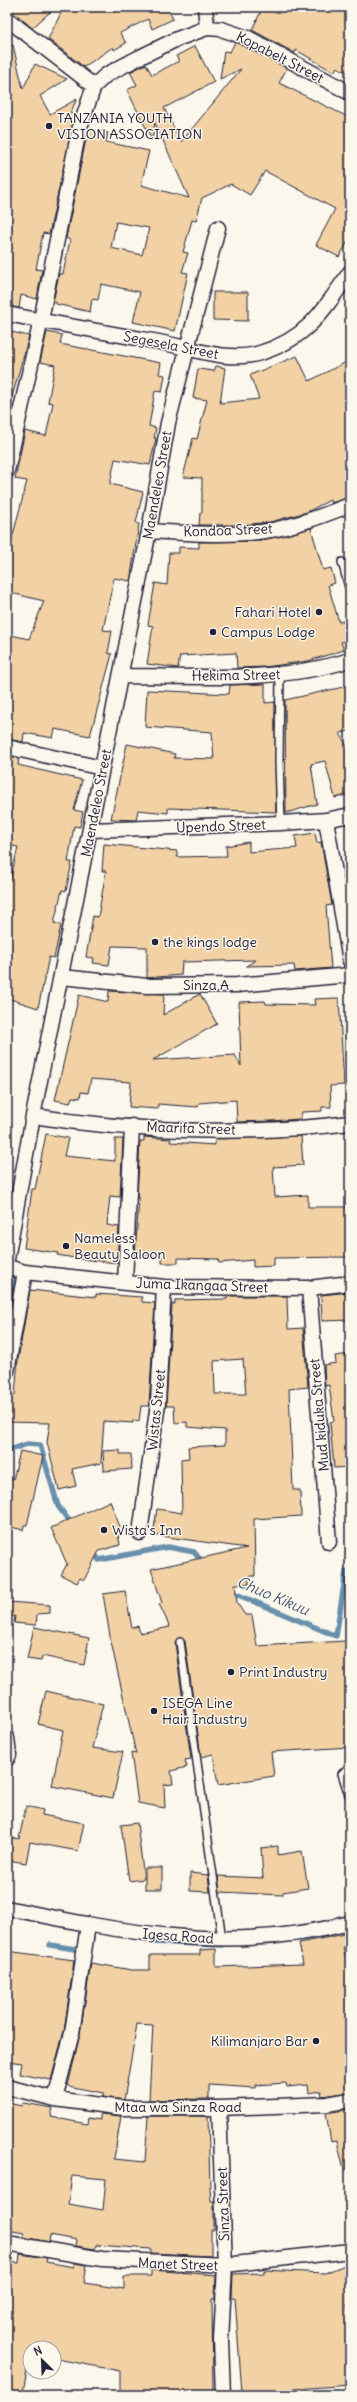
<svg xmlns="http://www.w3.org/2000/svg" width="357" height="2402" font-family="Delius,sans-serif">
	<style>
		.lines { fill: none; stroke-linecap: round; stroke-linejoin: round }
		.stream { stroke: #6890ac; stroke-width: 5.5 }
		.building { fill: #f2d2a4; stroke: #22223b; fill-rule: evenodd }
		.service-casing { stroke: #22223b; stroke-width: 10 }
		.minor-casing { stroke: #22223b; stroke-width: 17 }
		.service { stroke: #fbf7ec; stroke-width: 7 }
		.minor { stroke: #fbf7ec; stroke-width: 14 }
		.poi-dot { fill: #22223b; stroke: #fbf7ec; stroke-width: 1.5 }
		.labels { text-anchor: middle; stroke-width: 3; stroke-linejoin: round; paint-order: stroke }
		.street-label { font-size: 14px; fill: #22223b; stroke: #fbf7ec }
		.poi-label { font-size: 14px; fill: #22223b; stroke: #fbf7ec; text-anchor: start }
		.water-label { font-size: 15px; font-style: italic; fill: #455974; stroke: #fbf7ec }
	</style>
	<rect width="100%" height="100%" fill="#fbf7ec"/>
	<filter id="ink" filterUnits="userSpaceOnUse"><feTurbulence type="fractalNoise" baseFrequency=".025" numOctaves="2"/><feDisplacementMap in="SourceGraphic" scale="8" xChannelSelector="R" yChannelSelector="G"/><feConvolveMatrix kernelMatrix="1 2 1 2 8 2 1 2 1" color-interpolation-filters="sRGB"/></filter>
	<g filter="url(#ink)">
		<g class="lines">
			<!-- stream -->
			<path class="stream" d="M7 1324 16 1275 11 1274
				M7 1451 27 1444 40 1445 58 1506 72 1525
				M92 1550 99 1560 168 1547 194 1552 203 1563
				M229 1591 336 1636 346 1572 350 1570
				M7 1918H11
				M152 1942 222 1945
				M50 1945 81 1950"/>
		</g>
		<!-- building -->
		<path class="building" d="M8 7H56L32 28Z
			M64 7H171L168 9 173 19 152 29 148 19 120 33 126 43 114 50 113 47 84 67 48 39Z
			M263 7H342L350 12V74L337 67 334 72 296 50 295 53 252 30Z
			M235 42 287 68 279 83 350 118V238L339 257 316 245 335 209 265 171 250 195 231 184 202 198 196 221 192 220 183 252 188 253 182 272 188 273 175 331 133 322 140 292 101 284 98 300 92 299 90 312 56 304V302H53L59 274H63L70 240 66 238 88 129 108 133 106 142 149 151 141 185 189 198 155 123 152 140 127 90 137 85 130 72 146 64 152 75 179 61 176 56 195 46 214 82 164 108 181 142 241 69 220 79 224 51 230 52ZM116 222 149 228 142 255 111 248Z
			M13 45 23 89 35 64 67 79 40 96 50 114 77 99 70 113 75 115 49 234 43 233 36 269 42 270 37 299 21 295 19 308 7 306V46Z
			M213 292H248V321L213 320Z
			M7 331 29 336 12 397 7 396Z
			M47 332 62 335 60 344 161 363 159 374 165 375 162 392 155 391 149 426 156 428 154 438H156L150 465 115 459 110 484 143 492 136 523 139 524 130 581 114 578 103 630 112 631 108 653 112 654 90 736 55 729 53 738 24 733 23 742 7 739V642H9L11 635 29 639 44 601 7 592V558L27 481 15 479 25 431 46 436 53 403 48 402 55 365 40 362Z
			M297 356 309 381 350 360V497L331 503 330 500 307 512 270 522 242 525H199L200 513H202V478L183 477 193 438 197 439 207 400 193 398 198 369 214 371 216 366 225 368 220 403 259 399 250 375Z
			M311 528 323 570 331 568 335 583 328 585 339 622 347 620 350 631V640L341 642 344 650 308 661 265 667 237 668 236 653 180 656 178 668 147 664 153 626 148 625 155 583 167 585 169 553H179V547L199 548V542L259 541Z
			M265 684V703L275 702 276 812 168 808V813L138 810 136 820 111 819 127 744 175 754 174 758 214 759 212 732 145 727 147 690 229 694 230 685Z
			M348 686 350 731 340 733 350 753V794L335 798 325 761 311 764 317 804 286 813 285 700Z
			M7 756 19 758 18 765 82 780 74 810 83 812 80 827 74 826 68 862H72L66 891 62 890 54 923 61 925 54 958 49 957 38 1008 7 998V880L10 881 18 847 7 845Z
			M315 833 317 843 321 842 332 905 326 906 331 968 295 971 294 965 246 966 256 960 182 962 181 975 147 978V947L112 946 109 965 93 963 94 958 86 957 93 916 98 917 106 871H102L104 844 177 851V857L227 856 226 846 249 842V852L297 848 295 836Z
			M109 991 164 994 163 1015 200 994 217 1024 153 1060 235 1055 241 1066 239 1002 265 1001 266 1004 315 1005 314 999 339 998 344 1085 330 1086 331 1107H322V1111L302 1112 300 1119 271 1121 237 1122 236 1100 199 1103 198 1107 158 1104V1109L129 1107 131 1082 91 1079 88 1093 81 1092 80 1098 72 1097 70 1103 55 1100 79 995 108 1002Z
			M46 1134 68 1138 64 1156 115 1161V1139H123L120 1197 110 1196 107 1225 119 1227 117 1263 80 1259 57 1255 58 1253 24 1248 32 1189H35Z
			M301 1136 303 1165 273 1167 275 1197 308 1195V1207H350V1257L274 1258V1266L253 1267V1260L219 1263 218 1259 178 1258V1263H162V1257L135 1255 139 1198H137L140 1141H144V1137L171 1139 170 1142 215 1145V1139Z
			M7 1287 13 1288 7 1323Z
			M30 1290 96 1297V1294L142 1297V1302L155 1303 149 1406H141L139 1421 133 1420V1423L104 1421 101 1463 72 1469 76 1486 59 1490 47 1442 50 1423 7 1422V1395H15L18 1360Z
			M350 1292V1320L322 1321 321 1295Z
			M227 1296H287L288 1329 303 1328 308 1387 289 1389 293 1490H300L301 1516 254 1519 255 1576H249V1584H235L237 1603 245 1615H252L257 1646 346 1641 350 1694V1747L271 1752 274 1776 218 1785 213 1754 201 1757 185 1641 179 1637 175 1643 191 1759 185 1760 187 1767 171 1771 173 1784 164 1785 165 1808 138 1803 131 1753 136 1754 111 1642 103 1594 125 1591 132 1628 138 1626 140 1633 170 1627 159 1604 162 1603 151 1569 247 1548 153 1535 157 1509 182 1513 181 1459 189 1458 188 1447 225 1445V1430L187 1427V1422L175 1423 174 1406H166L172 1304H175V1300L227 1299ZM243 1359 246 1394H215L214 1361Z
			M350 1354V1467L334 1468 330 1422 334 1421 329 1385 325 1386 324 1365 336 1363 335 1356Z
			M120 1450V1454H131L132 1469 104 1471 103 1451Z
			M20 1451 43 1456 27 1525H24L23 1530 7 1526V1477L13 1480Z
			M110 1501 120 1527 117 1528 120 1545 99 1551 84 1580 80 1578 77 1583 61 1575 67 1564 51 1528Z
			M7 1602 50 1605V1613L37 1614 36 1625 14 1623 15 1616 7 1617Z
			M34 1627 89 1638 84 1665 42 1656 41 1661 27 1659Z
			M46 1691 103 1704 92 1748 123 1752 113 1798 52 1786 63 1730 38 1724Z
			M26 1806 43 1810 42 1815 84 1823 78 1851 30 1842 26 1863 7 1860V1837L19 1839Z
			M137 1823 144 1879 129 1881 121 1825Z
			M278 1846V1855L302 1851 308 1888 283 1892V1895L220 1892 218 1876 263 1878 261 1848Z
			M145 1868H162V1889H145Z
			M190 1873 208 1875 210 1892 190 1891Z
			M345 1934 348 1947 343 1948 350 1974V2092L322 2096 321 2091 309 2093 308 2085 287 2087 286 2083 256 2085V2088L209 2085V2099L149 2100 153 2025 137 2024 124 2100 103 2097V2093L68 2086 80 2034 91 1963 132 1970H150V1955H200V1950L216 1949V1967L303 1964 299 1943Z
			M7 1951 74 1960 64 2031 51 2080 20 2074 22 2063 7 2061Z
			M7 2103 22 2106 23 2103 53 2108 51 2117 87 2124 88 2118 100 2120V2114L121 2116 114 2159 145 2162 148 2116H208L210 2188 211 2201H214V2230H211V2256L151 2253V2249L96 2245 95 2249 76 2246 77 2240 50 2235 49 2242 23 2237 24 2233 7 2230ZM72 2176 106 2179 103 2210 68 2204Z
			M350 2109V2169L344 2170 337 2141 331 2142 326 2113Z
			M20 2254 47 2258 46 2262 74 2267V2263L87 2265 84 2283 124 2289V2276H151V2270L216 2275 215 2299H212L213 2395H120V2371L57 2359 54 2360V2348H30V2371L27 2370 23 2392 7 2390V2261L19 2263Z
			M350 2263V2303L347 2304 350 2329V2385L242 2393 235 2298H232L233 2274 264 2273V2270L325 2273Z"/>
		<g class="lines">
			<defs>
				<path id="service" d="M342 562 350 591
					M280 675 279 762 281 823
					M180 1642 222 1939
					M350 1766 342 1774 350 1798"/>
				<path id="minor" d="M205 7 207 28
					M7 19 94 86
					M7 314C58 324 108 333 159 342 191 348 228 363 260 353 307 339 324 310 350 272
					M7 471 41 320 79 130 94 86 106 75 138 58 177 39 207 28 221 29 248 38 350 93
					M149 531C186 533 236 537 272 530 299 525 324 515 350 505
					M120 676C196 676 277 683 350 660
					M7 747 102 768
					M326 820 350 961
					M91 830 281 823 326 820 350 815
					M62 977 147 986 237 985 350 975
					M33 1116C135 1132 247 1136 350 1123
					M7 1259 33 1116 149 531 168 423 218 228
					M7 1267 25 1272 164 1287 309 1288 350 1283
					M125 1283 132 1126
					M309 1288 329 1542
					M7 1371 25 1272
					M140 1533 158 1403 164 1287
					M7 1738 9 1755 7 1759
					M7 1908C126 1933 229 1954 350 1923
					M7 2087 55 2099 123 2108H219L327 2104 350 2100
					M55 2099 72 2033 88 1925
					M219 2108 225 2265 221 2340 223 2395
					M7 2243 102 2259 225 2265 350 2251"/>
			</defs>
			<!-- service casing -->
			<use href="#service" class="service-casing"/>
			<!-- minor casing -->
			<use href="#minor" class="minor-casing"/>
			<!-- service -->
			<use href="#service" class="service"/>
			<!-- minor -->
			<use href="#minor" class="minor"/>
		</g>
	</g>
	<!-- markers -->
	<g class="poi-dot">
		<circle cx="49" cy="126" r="4"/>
		<circle cx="319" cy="612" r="4"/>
		<circle cx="213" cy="632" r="4"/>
		<circle cx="155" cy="942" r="4"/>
		<circle cx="66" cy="1246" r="4"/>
		<circle cx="104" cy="1530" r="4"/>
		<circle cx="231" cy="1672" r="4"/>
		<circle cx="154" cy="1711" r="4"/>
		<circle cx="316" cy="2041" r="4"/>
	</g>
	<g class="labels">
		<!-- street labels -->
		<g class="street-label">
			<text transform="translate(280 57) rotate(27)" y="5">Kopabelt Street</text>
			<text transform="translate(171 345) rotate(11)" y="5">Segesela Street</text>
			<text transform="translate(157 485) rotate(-80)" y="5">Maendeleo Street</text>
			<text transform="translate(228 530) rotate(-2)" y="5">Kondoa Street</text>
			<text transform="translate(236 675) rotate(-1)" y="5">Hekima Street</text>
			<text transform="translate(96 803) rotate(-79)" y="5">Maendeleo Street</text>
			<text transform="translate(221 826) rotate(-2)" y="5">Upendo Street</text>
			<text x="206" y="990">Sinza A</text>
			<text transform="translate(191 1128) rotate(2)" y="5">Maarifa Street</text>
			<text transform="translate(202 1285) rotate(2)" y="5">Juma Ikangaa Street</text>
			<text transform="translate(156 1410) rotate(-84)" y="5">Wistas Street</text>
			<text transform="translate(319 1415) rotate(-95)" y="5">Mud kiduka Street</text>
			<text transform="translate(178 1936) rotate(4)" y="5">Igesa Road</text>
			<text x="178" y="2112">Mtaa wa Sinza Road</text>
			<text transform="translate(223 2204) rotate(-92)" y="5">Sinza Street</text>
			<text transform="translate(178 2264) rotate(2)" y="5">Manet Street</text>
		</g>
		<!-- poi labels -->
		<g class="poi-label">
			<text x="57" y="123">TANZANIA YOUTH<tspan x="57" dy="16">VISION ASSOCIATION</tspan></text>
			<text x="311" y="617" text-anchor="end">Fahari Hotel</text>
			<text x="221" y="637">Campus Lodge</text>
			<text x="163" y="947">the kings lodge</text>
			<text x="74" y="1243">Nameless<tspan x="74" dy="16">Beauty Saloon</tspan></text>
			<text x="112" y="1535">Wista's Inn</text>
			<text x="239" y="1677">Print Industry</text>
			<text x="162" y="1708">ISEGA Line<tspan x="162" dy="16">Hair Industry</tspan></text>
			<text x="308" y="2046" text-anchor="end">Kilimanjaro Bar</text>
		</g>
		<!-- water labels -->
		<g class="water-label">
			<text transform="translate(273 1596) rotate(23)" y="5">Chuo Kikuu</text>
		</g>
	</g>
	<!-- margin -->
	<rect width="357" height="2402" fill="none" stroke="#fbf7ec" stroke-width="24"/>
	<rect x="12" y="12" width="333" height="2378" fill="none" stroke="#22223b" stroke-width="1.5" filter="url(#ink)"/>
	<!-- north arrow -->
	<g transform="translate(42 2360) rotate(336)"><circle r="19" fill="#fbf7ec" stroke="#a4a2a5"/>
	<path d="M0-3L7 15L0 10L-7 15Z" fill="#22223b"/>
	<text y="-6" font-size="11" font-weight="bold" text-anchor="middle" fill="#22223b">N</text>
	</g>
</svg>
